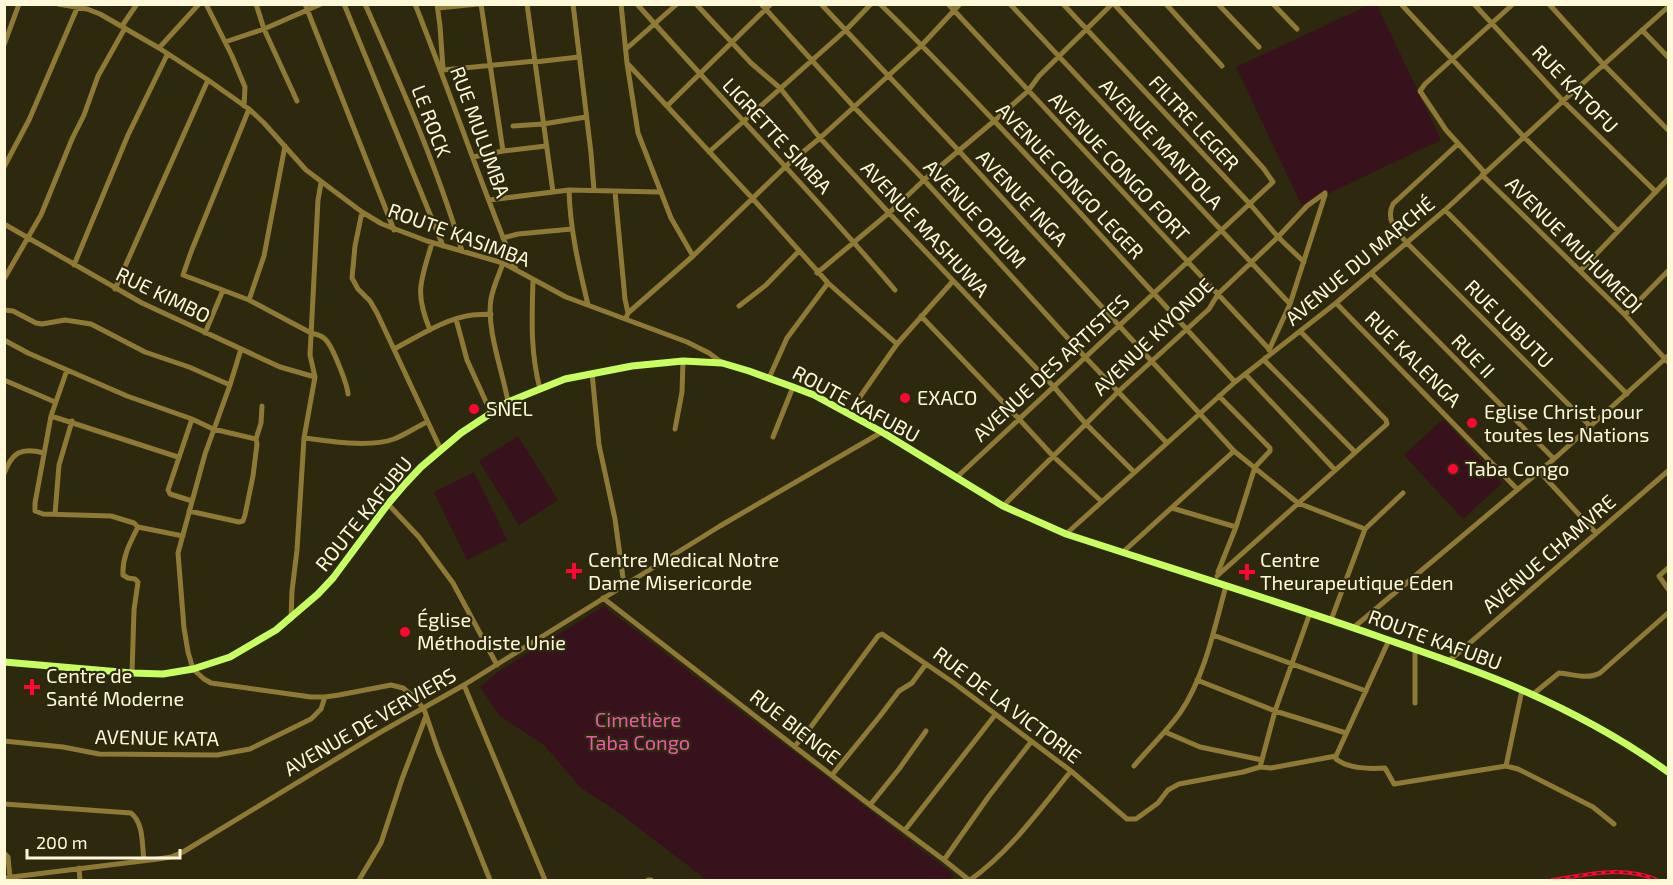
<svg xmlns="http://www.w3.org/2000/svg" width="1673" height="885" font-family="'Exo 2',sans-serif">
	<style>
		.green { fill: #37111c }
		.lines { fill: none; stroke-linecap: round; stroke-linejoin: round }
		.minor { stroke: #8f7a35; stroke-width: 5 }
		.major { stroke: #c7ff60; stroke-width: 7 }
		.rail-casing { stroke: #ff0531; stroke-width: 4 }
		.rail { stroke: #2c290e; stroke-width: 1.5; stroke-dasharray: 4.5; stroke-linecap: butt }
		.poi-dot { fill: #ff0531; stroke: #2c290e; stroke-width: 2 }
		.labels { text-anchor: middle; stroke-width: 4.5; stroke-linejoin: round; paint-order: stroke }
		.street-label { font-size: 20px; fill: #fff9d9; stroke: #2c290e }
		.poi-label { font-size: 20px; fill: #fff9d9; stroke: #2c290e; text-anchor: start }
		.park-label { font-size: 20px; fill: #eb59a6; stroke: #2c290e }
	</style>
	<rect width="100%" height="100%" fill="#2c290e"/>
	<!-- green -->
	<path class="green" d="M1369 5H1377L1441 140 1302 206 1236 67Z
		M1443 419 1502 483 1463 519 1404 455Z
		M518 436 558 500 519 525 479 461Z
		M474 472 507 540 467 560 434 492Z
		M604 606 614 614 954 875 949 880H707L615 810 581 788 544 745 500 716 480 687 498 672Z"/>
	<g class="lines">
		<!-- minor -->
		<path class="minor" d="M58 4 87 9 100 14 159 48 208 80 249 109 264 123 306 170 362 212 382 224 427 241 503 263 566 297 687 342 709 353 721 362
			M206 4 232 56 245 87 244 106
			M256 4 264 29 297 101
			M305 4 394 230
			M344 4 443 246
			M365 4C401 85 437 166 462 251
			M415 4C450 92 480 182 516 270
			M437 4 440 26 443 69
			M481 4 503 151
			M527 4 553 192
			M573 4 591 153 594 190
			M621 4 627 63 638 133 671 218 693 256
			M637 4C722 100 812 192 895 290
			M696 4 751 63 780 88 820 138 889 213 1054 387 1086 424 1134 472
			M761 4 854 107 924 180 1085 357 1167 443
			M821 4 959 151 1234 451 1298 503 1365 529
			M880 4C942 64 1001 128 1060 191 1118 255 1177 318 1235 382
			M948 4 1269 349
			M1010 4 1290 304
			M1063 4 1249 203 1278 237 1304 262
			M1166 4 1222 66
			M1218 4 1259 47
			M1273 4 1297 29
			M1401 4 1524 137 1618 231
			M1474 4 1563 101 1656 192
			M1549 4 1603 64 1668 130
			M438 8 478 4
			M122 26 137 4
			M1642 30 1668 57
			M225 42 264 29 321 4
			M4 45 19 4
			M159 48 199 4
			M626 49 677 4
			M535 62 579 57
			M627 63 753 199 828 283 897 344
			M443 70 535 61
			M667 106 771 4
			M249 109 191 252 183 275 249 300 311 333C316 334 321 335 325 339 332 345 347 383 348 394
			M513 126 543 124 586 117
			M1458 144 1393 204C1385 220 1397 232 1407 243L1591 427
			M709 152 846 30 871 4
			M473 157 503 151 546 146
			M4 167 29 120 78 6
			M1485 173 1446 130 1420 91 1425 84 1513 4
			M1482 175 1625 315 1668 362
			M569 190C570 230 579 267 588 305
			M615 192 625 299 628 313
			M489 200 569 190 659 192
			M1445 210 1627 394
			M362 212 355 246 352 278 358 289 370 301 377 313 441 450
			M4 224 142 303 280 367 315 377
			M503 238 518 234 572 229
			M503 263C499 275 493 287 491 299 486 329 503 372 508 402
			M74 265 128 135 167 55
			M1580 271 1668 179
			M817 273 889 213 924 180 994 121 1028 91 1039 76 1112 4
			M1372 274 1554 459
			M4 279 41 215 72 139 84 115 98 76 125 28
			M533 279C532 318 530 351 540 389
			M115 289 208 80
			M249 300 264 256 285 146
			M1336 303 1517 489
			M739 306 766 285 799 251
			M4 310 13 311 36 323 42 324 65 320 91 324 145 352 189 367 230 385
			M1625 315 1668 271
			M921 316 1019 419 1053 456 1101 501
			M626 318 628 313 693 256 786 166 820 138 922 45 960 4
			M456 319 467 360 491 413
			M430 330C414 291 421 281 432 243
			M205 333 223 290
			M4 340 28 353 127 396 192 419
			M241 349 230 385 205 454 178 553 184 628 188 652 193 669 204 679 211 683 311 697H325L339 695 391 685 403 688 414 697 424 709 438 750 490 880
			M394 349C419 336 444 319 472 315 478 314 484 315 491 314
			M1269 350 1290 304 1325 195
			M1265 358 1264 360 1355 452
			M67 370 51 416 35 503V511L43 514 111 516 134 523 138 527 183 536
			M592 373 599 445 615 519 624 585
			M1245 374 1335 470
			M769 378 787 338 828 283
			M4 380 55 402
			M848 414 897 344 953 281
			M51 416 178 457
			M675 429 682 392 683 361
			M773 437 793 387
			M304 438C330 441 368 448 394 439 405 435 416 427 427 422
			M256 439 261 423 262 406
			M1539 471 1596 533
			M4 474C12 452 21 447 44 453
			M956 478 1273 182 1264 169 1222 122 1114 4
			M388 504 419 537 453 583 497 665
			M1003 506 1119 391 1209 309 1218 294 1278 237 1307 206 1325 193
			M1172 508 1236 527
			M189 511 239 522 243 521 245 515 253 476 257 444 256 439 213 429 192 419 168 490 170 494 192 501
			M55 514 59 465 72 421
			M1066 534 1235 382 1336 303 1445 210 1563 101 1668 7
			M1123 552 1234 451
			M1668 568 1659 576 1668 589
			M1218 572 1236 527 1255 467 1270 451V448L1219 396
			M1217 576 1387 424 1386 420 1301 332
			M603 598 870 805 944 860 969 880
			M291 619 292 591 297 550 304 438 315 377 310 355 318 200 321 183
			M1331 620 1365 529 1403 493
			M1353 628 1554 459 1668 356
			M1213 635 1366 691
			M1389 640 1336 756V759C1349 769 1370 769 1385 768L1394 784 1506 766 1518 769 1593 807 1614 824
			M1415 649V703
			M1449 661 1668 471
			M132 673 134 610 138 582 135 579 128 578 123 575C122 557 130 543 138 527
			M1197 680 1275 711 1346 733
			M464 685 545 880
			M1532 695 1559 673C1573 674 1587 680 1600 673L1668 613
			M1165 732 1200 747 1262 760
			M4 741 63 747 99 754 217 755 250 749 311 719 321 709 325 697
			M795 746 810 728 878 636 882 634 954 683 1071 771 1127 819H1136L1158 803 1168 790 1179 784 1243 772 1260 767 1275 711 1310 613
			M1134 766C1149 748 1166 732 1180 713 1205 676 1214 629 1226 586
			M1506 766 1522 690
			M1260 767 1271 768 1336 756
			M832 775 880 716 899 691 912 683 926 664
			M4 804 131 813C144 823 142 846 144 861
			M870 805 899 769 926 731
			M905 830 995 715
			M4 853 8 857 10 878
			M944 860 989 796 1031 742
			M79 868 80 880
			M4 878 158 859 171 857 183 852 379 733 464 685 720 526 882 432
			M359 880 381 843 402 779 426 716
			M648 880H651
			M970 880C1009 853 1041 808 1071 771"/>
		<!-- major -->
		<path class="major" d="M4 662 132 673 163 674 193 669 230 657 276 630 318 594 333 578 388 504 405 484 421 467 461 433 508 402 540 389 565 379 632 366 683 361 722 363 749 371 793 387 814 395 882 432 1003 506 1066 534C1170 568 1274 600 1377 636 1426 653 1475 669 1522 690 1572 712 1624 740 1668 772"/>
		<defs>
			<path id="rail" d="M1552 880C1588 875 1622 865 1657 880"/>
		</defs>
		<!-- rail casing -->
		<use href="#rail" class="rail-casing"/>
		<!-- rail -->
		<use href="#rail" class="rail"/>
	</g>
	<!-- markers -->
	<g class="poi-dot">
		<circle cx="905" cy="398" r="6"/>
		<circle cx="474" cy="409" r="6"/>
		<circle cx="1472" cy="423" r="6"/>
		<circle cx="1453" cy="469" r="6"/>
		<path d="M571 562h6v6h6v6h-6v6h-6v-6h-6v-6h6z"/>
		<path d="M1244 563h6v6h6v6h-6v6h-6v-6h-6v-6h6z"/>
		<circle cx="405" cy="632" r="6"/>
		<path d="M29 678h6v6h6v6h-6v6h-6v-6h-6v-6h6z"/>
	</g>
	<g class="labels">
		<!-- street labels -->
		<g class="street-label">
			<text transform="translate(1575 89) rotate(46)" y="7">RUE KATOFU</text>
			<text transform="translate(431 121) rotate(69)" y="7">LE ROCK</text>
			<text transform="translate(1194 123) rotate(47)" y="7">FILTRE LEGER</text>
			<text transform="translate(480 132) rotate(70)" y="7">RUE MULUMBA</text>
			<text transform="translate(777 136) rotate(47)" y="7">LIGRETTE SIMBA</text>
			<text transform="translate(1161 144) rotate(47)" y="7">AVENUE MANTOLA</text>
			<text transform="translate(1119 167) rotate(47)" y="7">AVENUE CONGO FORT</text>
			<text transform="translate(1070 181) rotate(47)" y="7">AVENUE CONGO LEGER</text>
			<text transform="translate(1022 198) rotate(47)" y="7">AVENUE INGA</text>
			<text transform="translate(975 214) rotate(47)" y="7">AVENUE OPIUM</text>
			<text transform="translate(925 229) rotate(47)" y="7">AVENUE MASHUWA</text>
			<text transform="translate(459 235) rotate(20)" y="7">ROUTE KASIMBA</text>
			<text transform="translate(1574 245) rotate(45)" y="7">AVENUE MUHUMEDI</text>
			<text transform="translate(1360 261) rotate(-40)" y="7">AVENUE DU MARCHÉ</text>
			<text transform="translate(163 295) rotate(26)" y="7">RUE KIMBO</text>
			<text transform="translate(1509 324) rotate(45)" y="7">RUE LUBUTU</text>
			<text transform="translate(1153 337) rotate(-44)" y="7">AVENUE KIYONDE</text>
			<text transform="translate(1473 356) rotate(46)" y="7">RUE II</text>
			<text transform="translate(1413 359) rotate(45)" y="7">RUE KALENGA</text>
			<text transform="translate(1051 368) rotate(-43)" y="7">AVENUE DES ARTISTES</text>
			<text transform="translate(856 404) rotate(28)" y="7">ROUTE KAFUBU</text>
			<text transform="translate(364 514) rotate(-51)" y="7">ROUTE KAFUBU</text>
			<text transform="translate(1549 554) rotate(-41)" y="7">AVENUE CHAMVRE</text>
			<text transform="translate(1435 640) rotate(20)" y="7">ROUTE KAFUBU</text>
			<text transform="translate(1007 705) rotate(37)" y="7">RUE DE LA VICTORIE</text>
			<text transform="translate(370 722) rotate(-30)" y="7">AVENUE DE VERVIERS</text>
			<text transform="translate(795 727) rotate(38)" y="7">RUE BIENGE</text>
			<text transform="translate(157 738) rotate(1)" y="7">AVENUE KATA</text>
		</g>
		<!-- poi labels -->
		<g class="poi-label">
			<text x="917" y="405">EXACO</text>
			<text x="486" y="416">SNEL</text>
			<text x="1484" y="419">Eglise Christ pour<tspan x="1484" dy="23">toutes les Nations</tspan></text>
			<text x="1465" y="476">Taba Congo</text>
			<text x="588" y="567">Centre Medical Notre<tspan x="588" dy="23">Dame Misericorde</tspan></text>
			<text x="1260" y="567">Centre<tspan x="1260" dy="23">Theurapeutique Eden</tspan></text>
			<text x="417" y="627">Église<tspan x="417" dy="23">Méthodiste Unie</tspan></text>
			<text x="46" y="683">Centre de<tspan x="46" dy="23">Santé Moderne</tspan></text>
		</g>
		<!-- park labels -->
		<g class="park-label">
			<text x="638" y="727">Cimetière<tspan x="638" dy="23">Taba Congo</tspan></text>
		</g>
	</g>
	<!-- border -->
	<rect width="1673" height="885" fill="none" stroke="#fff9d9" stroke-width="12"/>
	<!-- scale -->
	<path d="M27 849v9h153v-9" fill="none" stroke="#fff9d9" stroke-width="3"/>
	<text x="36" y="849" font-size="18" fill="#fff9d9" stroke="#2c290e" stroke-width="4.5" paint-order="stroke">200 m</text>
</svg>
